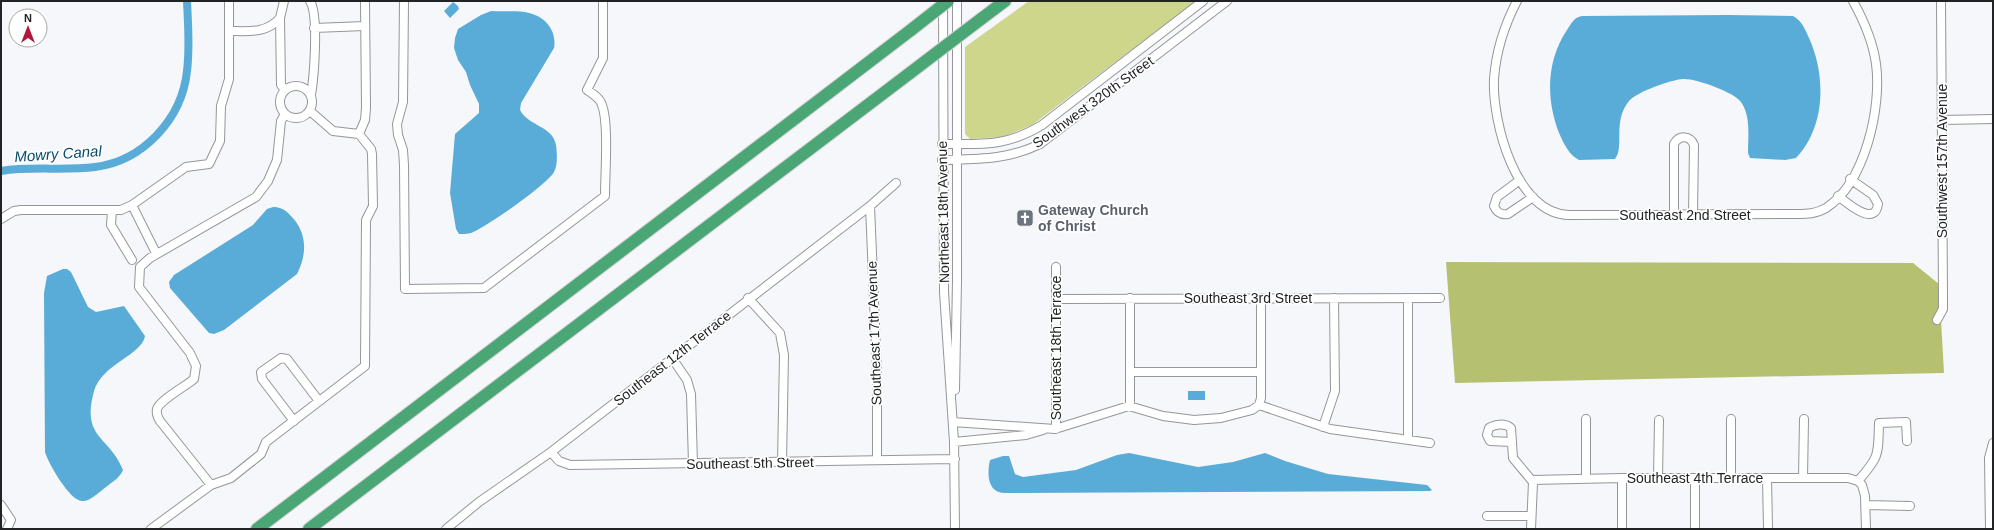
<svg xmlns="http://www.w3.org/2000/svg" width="1994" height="530" font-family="Helvetica,sans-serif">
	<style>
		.green { fill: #cdd68b }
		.forest { fill: #b6c071 }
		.water { fill: #5aacd8 }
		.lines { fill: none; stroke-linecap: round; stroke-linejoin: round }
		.canal { stroke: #5aacd8; stroke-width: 8 }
		.minor-casing { stroke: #949699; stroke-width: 10 }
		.highway-casing { stroke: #d3d3d3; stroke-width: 14 }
		.minor { stroke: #fff; stroke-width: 8 }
		.highway { stroke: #4aa775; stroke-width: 12 }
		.highway-bridge-casing { stroke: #d3d3d3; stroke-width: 14; stroke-linecap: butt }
		.highway-bridge { stroke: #4aa775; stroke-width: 12 }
		.labels { text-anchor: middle; stroke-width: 3.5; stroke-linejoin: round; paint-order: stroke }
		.street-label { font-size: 14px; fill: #222324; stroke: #fff }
		.worship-label { font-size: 14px; font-weight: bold; fill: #5b616d; stroke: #fff; text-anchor: start }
		.water-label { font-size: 15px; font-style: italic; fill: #064b6a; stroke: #fff }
	</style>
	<rect width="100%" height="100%" fill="#f5f7fa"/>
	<!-- green -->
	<path class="green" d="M1029 1H1196L1032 125 1003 137 970 139 965 134V47Z"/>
	<!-- forest -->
	<path class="forest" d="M1446 262 1913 263 1939 284 1944 373 1455 383Z"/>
	<!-- water -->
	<path class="water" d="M453 2 458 6 459 9 450 18 444 11Z
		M491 11C503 12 518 10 529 13 546 17 557 31 554 48L521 103 520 110C528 126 553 126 556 145 557 152 558 165 554 172 548 184 485 228 471 233 467 234 463 234 459 234L456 229 450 193 455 134 479 113V104L470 85 466 72 458 60 454 48 455 38 458 29 481 15Z
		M1728 15 1793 16C1802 21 1805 29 1809 38 1826 75 1826 127 1796 158L1785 160 1750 158 1748 153C1748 137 1751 116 1741 102 1734 92 1695 78 1683 79 1670 80 1637 92 1629 101 1612 122 1625 147 1615 159L1579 160C1569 155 1564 144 1559 133 1546 100 1546 61 1567 30 1571 24 1574 17 1582 16Z
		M273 207C280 207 284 209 289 214 307 231 308 252 297 274L224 330 214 334 209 333 170 288 169 282 174 275 253 225 267 209Z
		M63 269H67L71 272 88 307 96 312 124 306 145 336C142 355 102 364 94 391 81 439 109 435 123 470 120 478 112 482 106 487 99 492 90 502 82 501 70 501 48 463 45 452L44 293 47 276Z
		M1188 391H1205V400H1188Z
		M1129 453 1198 467 1233 462 1265 453 1285 461 1328 474 1427 485 1432 490 1430 491 1004 493C987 492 987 473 990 460L1003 456H1009L1015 474 1023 477 1076 470 1117 455Z"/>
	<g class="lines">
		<!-- canal -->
		<path class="canal" d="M1 171C32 166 64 171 95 167 143 161 182 119 187 71 190 48 188 24 187 1"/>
		<defs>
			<path id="minor" d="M284 1 280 18 281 85 285 90
				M310 1C319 15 314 77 311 95
				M404 1 403 102 397 124 398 135 403 150 404 165 405 289 484 288 605 196C605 174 609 123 602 105 600 98 593 94 587 90L603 58V1
				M1517 1C1504 26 1496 51 1494 79 1492 122 1516 214 1569 215L1796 214C1807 214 1816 214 1826 208 1865 183 1882 107 1876 64 1873 41 1864 21 1853 1
				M943 2 944 292 954 442 955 529
				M314 28 365 26
				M229 31C248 31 266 34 280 18
				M280 102a16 16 0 1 1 32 0a16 16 0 1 1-32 0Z
				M1942 120 1993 119
				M359 134 365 120 366 108 365 1
				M942 144C982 144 1006 147 1042 125L1203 1
				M942 160C977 159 1008 160 1040 144L1227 1
				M1520 180 1497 197 1494 206C1497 213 1501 215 1508 214L1533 197
				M1838 196C1846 202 1875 228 1878 204L1873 195 1850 179
				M132 205 156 253
				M870 206 877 372V460
				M112 210 111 225 132 260
				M1674 215V144C1679 135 1690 135 1694 145L1693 215
				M1 219 14 211 21 210H121L132 205 186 167 209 164 220 141 221 106 229 79V1
				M1056 267V429
				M748 298 780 333 784 355 782 462
				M1130 298V406
				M1056 299 1440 298
				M1937 320 1943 309V296L1941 1
				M672 358 687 380 691 394 693 464
				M1130 372H1261
				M955 390 957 281V1
				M1259 405 1330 429 1430 443
				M1259 405 1261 398V298
				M1586 419V479
				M1731 419V478
				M294 421 262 379 261 372 281 358 287 359 319 401
				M953 422 1055 429 1129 406 1163 416 1194 420 1221 418 1252 410 1259 405
				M1323 427 1335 391 1334 298
				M1408 440V298
				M954 442 1026 435 1043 430
				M1512 442 1490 441 1487 435 1489 428C1495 424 1505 423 1511 428L1513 458 1533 482 1531 529
				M551 452 559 461 570 465 955 459
				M1658 478 1659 420
				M1767 478 1768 528
				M1803 478 1804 419
				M1532 480 1622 478H1848L1858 481 1862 485 1865 496 1866 529
				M1858 481C1880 456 1878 455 1879 423L1906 422 1907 441
				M211 485 160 421C158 418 156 414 157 409 160 400 186 386 194 379L196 366 190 353 139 287 140 267 150 258 256 197 268 181 277 160 281 121 285 114
				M1 505 11 520 7 529
				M1866 505 1910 506
				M1487 516H1531
				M151 529 211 485 231 478 261 454 266 442 365 366 366 220 373 206 372 154 371 149 359 134 333 131 310 111
				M446 529 479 502 551 452 870 206 896 183
				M1622 529V478
				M1695 529V478
				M1990 529 1989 458 1993 443"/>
			<path id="highway" d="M981 19 1005 1
				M257 529 911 30
				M309 529 910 73"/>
		</defs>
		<!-- minor casing -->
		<use href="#minor" class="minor-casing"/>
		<!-- highway casing -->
		<use href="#highway" class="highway-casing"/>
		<!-- minor -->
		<use href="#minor" class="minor"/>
		<!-- highway -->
		<use href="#highway" class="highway"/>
		<defs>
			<path id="highway-bridge" d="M911 30 948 1
				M910 73 981 19"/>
		</defs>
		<!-- highway-bridge casing -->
		<use href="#highway-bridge" class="highway-bridge-casing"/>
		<!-- highway-bridge -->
		<use href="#highway-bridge" class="highway-bridge"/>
	</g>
	<!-- icons -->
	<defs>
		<symbol id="church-square" viewBox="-11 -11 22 22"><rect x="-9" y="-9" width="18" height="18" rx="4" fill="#6b7280" stroke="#fff"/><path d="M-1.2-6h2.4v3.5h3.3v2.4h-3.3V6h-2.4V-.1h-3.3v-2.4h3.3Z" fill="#fff"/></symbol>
	</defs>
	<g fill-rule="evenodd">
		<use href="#church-square" x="1015" y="208" width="20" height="20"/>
	</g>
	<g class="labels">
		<!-- street labels -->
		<g class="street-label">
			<text transform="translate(1093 102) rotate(-36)" y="5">Southwest 320th Street</text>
			<text transform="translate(1942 161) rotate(-90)" y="5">Southwest 157th Avenue</text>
			<text transform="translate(943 212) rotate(-91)" y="5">Northeast 18th Avenue</text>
			<text x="1685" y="220">Southeast 2nd Street</text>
			<text x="1248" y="303">Southeast 3rd Street</text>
			<text transform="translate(874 333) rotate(-92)" y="5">Southeast 17th Avenue</text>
			<text transform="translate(1056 348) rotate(-90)" y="5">Southeast 18th Terrace</text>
			<text transform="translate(672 358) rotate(-38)" y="5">Southeast 12th Terrace</text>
			<text transform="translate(750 463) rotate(-1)" y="5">Southeast 5th Street</text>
			<text x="1695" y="483">Southeast 4th Terrace</text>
		</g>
		<!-- worship labels -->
		<g class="worship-label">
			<text x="1038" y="215">Gateway Church<tspan x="1038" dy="16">of Christ</tspan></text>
		</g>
		<!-- water labels -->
		<g class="water-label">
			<text transform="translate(58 154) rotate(-4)" y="5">Mowry Canal</text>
		</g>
	</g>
	<!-- border -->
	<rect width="1994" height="530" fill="none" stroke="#222324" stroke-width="4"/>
	<!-- north arrow -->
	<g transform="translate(28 28)"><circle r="19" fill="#ffffff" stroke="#a7a7a7"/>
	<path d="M0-3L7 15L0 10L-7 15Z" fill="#ad193e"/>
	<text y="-6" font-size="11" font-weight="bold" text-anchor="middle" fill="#222324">N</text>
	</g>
</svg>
